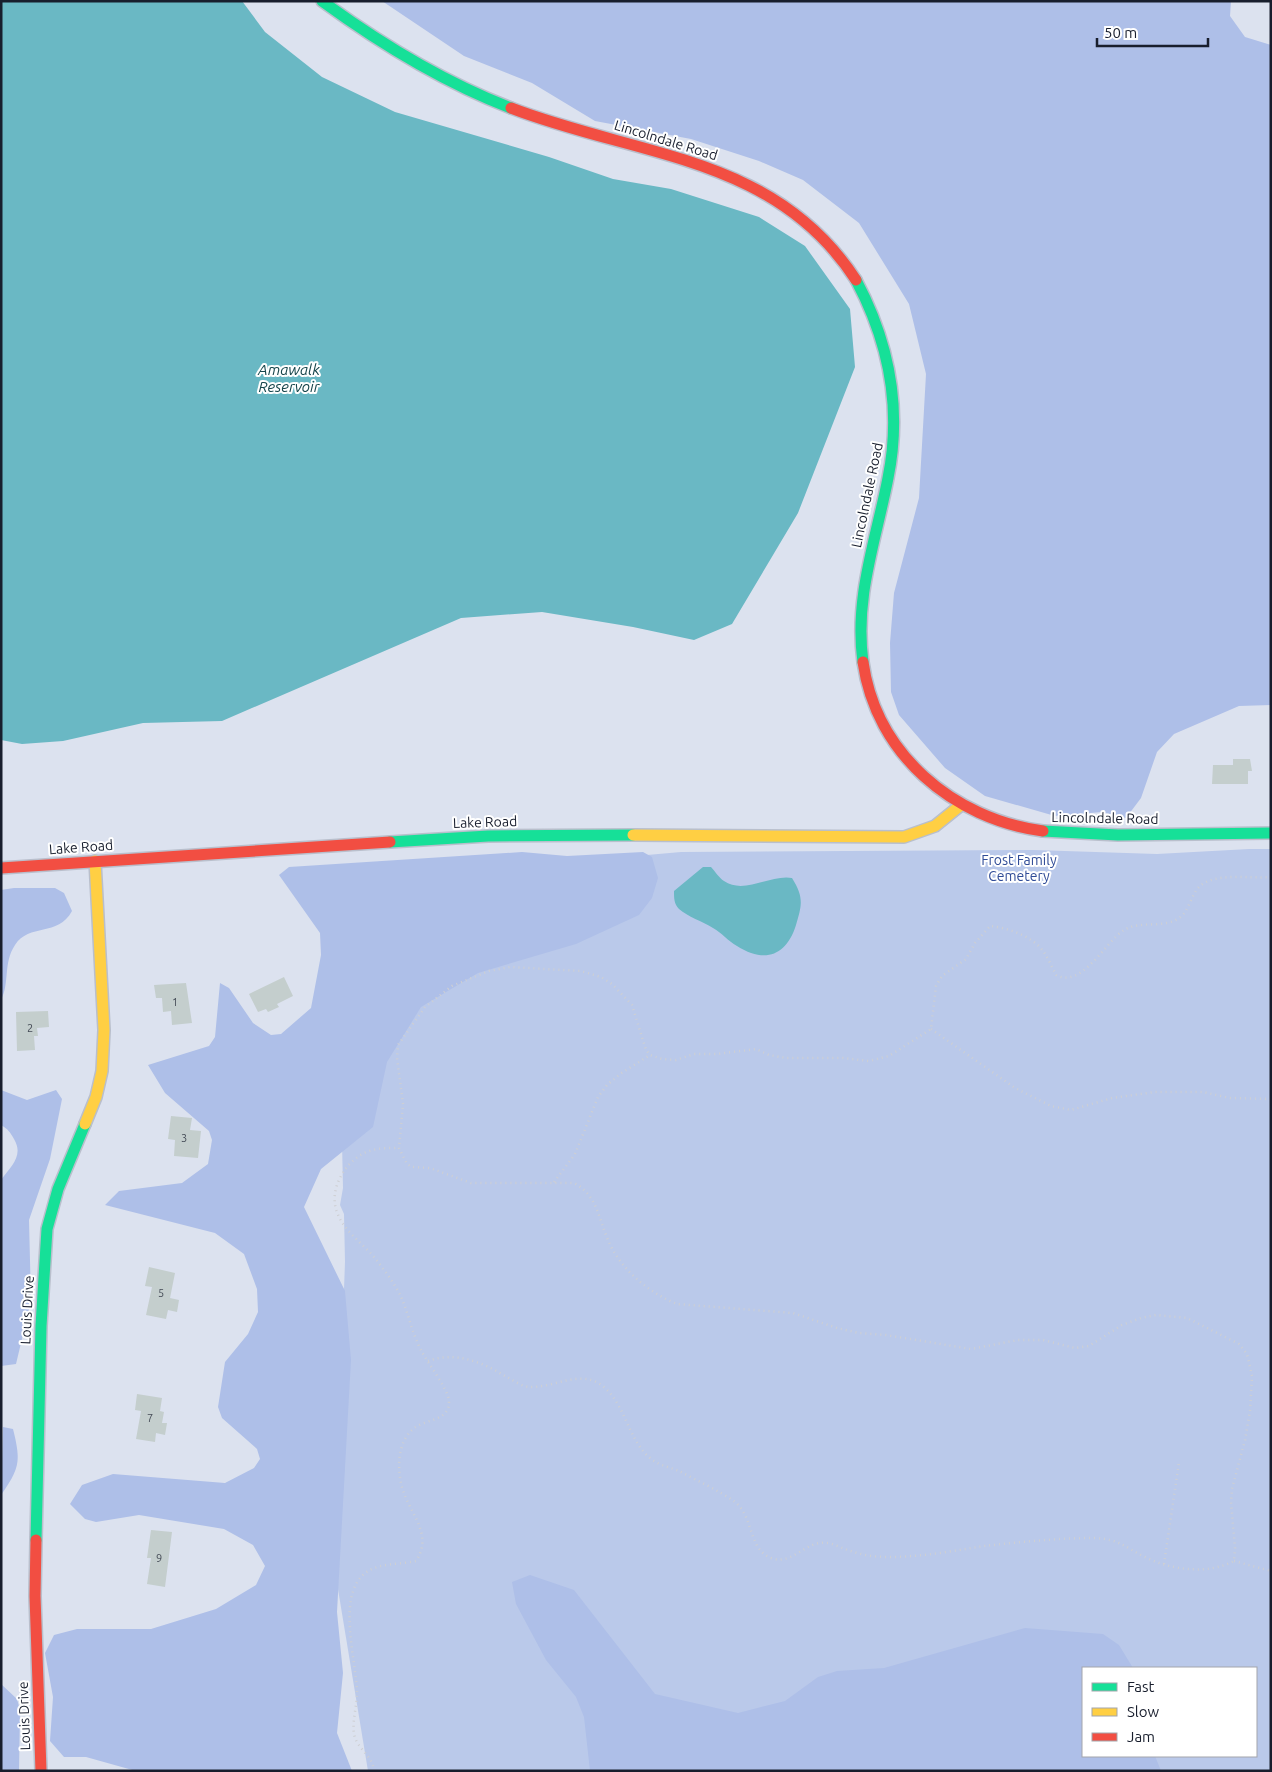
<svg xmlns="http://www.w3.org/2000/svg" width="1272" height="1772" font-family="Ubuntu,sans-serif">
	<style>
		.green { fill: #bac9ea; fill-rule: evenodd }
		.forest { fill: #aebfe8 }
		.water { fill: #6ab8c4 }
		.building { fill: #c4cecd }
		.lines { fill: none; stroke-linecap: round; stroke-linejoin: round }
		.fast-casing { stroke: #b9bfcc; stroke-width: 14 }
		.slow-casing { stroke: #b9bfcc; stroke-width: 14 }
		.jam-casing { stroke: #b9bfcc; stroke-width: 14 }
		.path { stroke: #cecfd3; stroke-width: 2.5; stroke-dasharray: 1 4; stroke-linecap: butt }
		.fast { stroke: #16e098; stroke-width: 11 }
		.slow { stroke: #ffcf43; stroke-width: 11 }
		.jam { stroke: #f24e42; stroke-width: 11 }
		.labels { text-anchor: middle; stroke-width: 4; stroke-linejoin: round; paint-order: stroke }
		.number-label { font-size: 11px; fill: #434a55 }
		.street-label { font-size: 14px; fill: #181e2d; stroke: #fff }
		.park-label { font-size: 14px; fill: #304c97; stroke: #fff }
		.water-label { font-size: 15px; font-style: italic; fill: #16454b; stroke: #fff }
	</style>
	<rect width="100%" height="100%" fill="#dce2ef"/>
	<!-- green -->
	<path class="green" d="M1249 849H1271V1771H368L334 1565 345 1262 344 1214 340 1205 343 1188 341 1096 419 950 613 858 681 852 1034 850 1157 854ZM1083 1668H1256V1756H1083Z"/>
	<!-- forest -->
	<path class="forest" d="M382 1H1231L1230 16 1245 37 1271 45V705L1239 706 1174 734 1157 752 1141 798 1126 818 1102 812 1055 816 985 796 945 768 899 715 891 692 890 643 894 593 919 498 926 374 909 304 859 223 803 180 759 161 691 139 595 121 532 83 464 56Z
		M522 852 567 856 643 852 652 857 658 878 652 898 639 915 576 944 478 973 421 1007 387 1062 373 1127 321 1169 304 1207 345 1291 351 1360 337 1612 343 1673 337 1733 352 1771H136L86 1757H64L50 1741 53 1697 45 1653 54 1635 77 1629H151L216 1609 256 1585 265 1566 253 1545 224 1529 139 1515 96 1522 85 1519 70 1504 82 1485 113 1474 225 1483 254 1468 260 1459 257 1449 222 1418 218 1407 225 1362 248 1334 258 1312 257 1289 244 1254 215 1233 105 1205 119 1191 182 1183 208 1164 212 1140 209 1131 165 1093 148 1065 209 1046 215 1037 220 983 229 988 253 1023 271 1035 281 1034 311 1008 321 955 320 933 279 875 289 867Z
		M14 888H55L64 893 72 911C58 937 29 923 15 945 3 963 10 983 1 1000V890Z
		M1 1090 27 1100 56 1090 62 1099 50 1159 29 1220 31 1301 16 1364 1 1366V1180C11 1166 24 1156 14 1139 10 1132 8 1129 1 1125Z
		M3 1427 13 1429C21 1461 20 1468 1 1495Z
		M530 1575 574 1590 655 1694 738 1713 785 1701 818 1677 837 1671 884 1668 1025 1628 1103 1634 1119 1645 1133 1668H1083V1756H1155L1161 1771H590L584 1717 576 1697 546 1660 516 1604 512 1582Z
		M1 1684 17 1699 20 1710 19 1771H1Z"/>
	<!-- water -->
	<path class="water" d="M1 1H242L265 32 322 77 395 112 549 157 613 179 671 189 759 217 805 246 850 309 855 367 798 513 732 624 694 640 633 627 542 612 461 618 222 721 143 723 63 741 22 744 1 740Z
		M703 867H711C715 871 719 878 724 881 744 895 771 874 792 878 804 897 802 905 796 925 786 957 764 963 737 946 728 941 722 933 713 928 702 921 688 917 679 909 674 904 674 898 674 891Z"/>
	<!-- building -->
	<path class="building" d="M1233 759H1250L1252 771H1248V784H1212L1213 765H1233Z
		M284 977 293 996 277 1004 279 1007 268 1012 266 1009 258 1012 249 994Z
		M186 983 192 1023 172 1025 171 1011 163 1012 162 998H156L154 985Z
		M48 1011 49 1027 37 1028 38 1036H34L35 1050 17 1051 16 1012Z
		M171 1116 192 1118 190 1130 201 1131 198 1158 174 1156 175 1140 168 1139Z
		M149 1267 175 1273 170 1298 179 1300 177 1312 168 1310 166 1319 146 1315 152 1287 145 1286Z
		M137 1394 162 1398 160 1411 164 1412 162 1423H167L165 1435 156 1433 155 1442 136 1439 141 1411 135 1410Z
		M151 1530 172 1532 165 1587 147 1584 151 1558H147Z"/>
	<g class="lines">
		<defs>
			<path id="fast" d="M322 1C381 44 443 82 511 108
				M856 280C889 342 902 409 888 478 876 540 854 598 863 662
				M1043 831 1118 835 1271 833
				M390 842 488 836 633 835
				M36 1540 41 1326 47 1229 58 1189 85 1124"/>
			<path id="slow" d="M633 835 904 837 935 826 961 805
				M85 1124 96 1097 102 1071 104 1030 95 861"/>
			<path id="jam" d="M511 108C638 157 775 155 856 280
				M863 662C876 754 953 819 1043 831
				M1 868 390 842
				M36 1540 35 1596 41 1771"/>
		</defs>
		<!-- fast casing -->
		<use href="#fast" class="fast-casing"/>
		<!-- slow casing -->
		<use href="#slow" class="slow-casing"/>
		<!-- jam casing -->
		<use href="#jam" class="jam-casing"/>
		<!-- path -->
		<path class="path" d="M931 1029 1015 1088 1051 1106 1071 1110 1112 1098 1155 1092H1203L1230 1098 1271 1099
			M554 1182 575 1154 598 1097 607 1085 620 1074 650 1055
			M428 1361C455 1351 482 1362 505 1376 513 1380 522 1387 530 1387 556 1388 582 1367 605 1388 626 1407 629 1441 650 1458 658 1465 669 1467 679 1471 696 1480 720 1491 735 1502 754 1517 748 1549 771 1558 792 1566 806 1540 826 1543 833 1543 841 1548 848 1550 861 1555 874 1557 888 1557 921 1557 953 1551 984 1546 1020 1542 1058 1538 1094 1538 1120 1539 1124 1547 1145 1557 1171 1570 1207 1575 1234 1561L1235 1548 1231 1502 1232 1489 1245 1440 1250 1411 1252 1376 1247 1354 1239 1344 1187 1318 1156 1315 1141 1318 1122 1325 1089 1346 1075 1348 1043 1340H1018L971 1349 886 1335 859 1333 837 1328 793 1313 677 1304C649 1293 620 1269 608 1240 598 1217 597 1195 574 1183H471L430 1168 412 1167 407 1164 399 1148 403 1104 397 1058 398 1045 425 1007 452 986 489 971 510 967 581 971 601 977 612 984 632 1005 646 1050 650 1055 662 1059 676 1060 694 1054H717L756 1049 769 1055 786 1058H843L869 1061 889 1056 931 1029 936 986 942 976 966 959 975 943 990 926C1008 928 1032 936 1043 951 1048 958 1052 967 1056 975 1082 989 1105 942 1124 930 1141 920 1163 929 1179 918 1189 912 1191 894 1200 886 1216 872 1250 879 1271 877
			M1234 1561 1271 1571
			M1164 1564 1179 1462
			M374 1771C373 1756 357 1749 354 1734 352 1721 357 1706 357 1692 356 1661 338 1600 362 1576 375 1562 399 1565 416 1561 436 1531 403 1509 400 1477 398 1462 399 1443 411 1431 422 1418 450 1423 449 1401 449 1391 428 1363 422 1352 413 1336 409 1316 402 1299 396 1285 384 1270 375 1258 362 1243 343 1230 337 1212 328 1189 346 1159 369 1151 378 1148 389 1148 399 1148"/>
		<!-- fast -->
		<use href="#fast" class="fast"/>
		<!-- slow -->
		<use href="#slow" class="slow"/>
		<!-- jam -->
		<use href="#jam" class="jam"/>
	</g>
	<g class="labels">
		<!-- number labels -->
		<g class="number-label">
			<text x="175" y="1006">1</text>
			<text x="30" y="1032">2</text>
			<text x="184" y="1142">3</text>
			<text x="161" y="1297">5</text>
			<text x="150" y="1422">7</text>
			<text x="159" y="1562">9</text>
		</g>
		<!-- street labels -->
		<g class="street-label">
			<text transform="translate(666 140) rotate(17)" y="5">Lincolndale Road</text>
			<text transform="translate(867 495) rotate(-78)" y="5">Lincolndale Road</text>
			<text transform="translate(1105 818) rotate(1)" y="5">Lincolndale Road</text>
			<text transform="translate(485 822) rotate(-2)" y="5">Lake Road</text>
			<text transform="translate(81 847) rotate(-4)" y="5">Lake Road</text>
			<text transform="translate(27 1310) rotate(-87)" y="5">Louis Drive</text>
			<text transform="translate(24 1716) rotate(-92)" y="5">Louis Drive</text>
		</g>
		<!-- park labels -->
		<g class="park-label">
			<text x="1019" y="865">Frost Family<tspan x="1019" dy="16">Cemetery</tspan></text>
		</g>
		<!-- water labels -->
		<g class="water-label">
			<text x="289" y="375">Amawalk<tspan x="289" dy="17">Reservoir</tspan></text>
		</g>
	</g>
	<!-- border -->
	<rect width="1272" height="1772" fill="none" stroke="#181e2d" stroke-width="5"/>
	<!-- legend -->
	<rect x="1082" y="1667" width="175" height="90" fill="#ffffff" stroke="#a3a5ab"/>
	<rect x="1092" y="1683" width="25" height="8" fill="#16e098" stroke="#a3a5ab"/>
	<text x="1127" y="1692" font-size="15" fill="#181e2d">Fast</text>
	<rect x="1092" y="1708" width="25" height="8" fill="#ffcf43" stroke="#a3a5ab"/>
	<text x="1127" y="1717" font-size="15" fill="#181e2d">Slow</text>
	<rect x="1092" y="1733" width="25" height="8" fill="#f24e42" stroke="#a3a5ab"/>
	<text x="1127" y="1742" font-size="15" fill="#181e2d">Jam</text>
	<!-- scale -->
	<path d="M1097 38v8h111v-8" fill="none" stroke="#181e2d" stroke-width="2.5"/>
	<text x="1104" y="38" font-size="15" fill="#181e2d" stroke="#ffffff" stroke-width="4" paint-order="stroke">50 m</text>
</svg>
